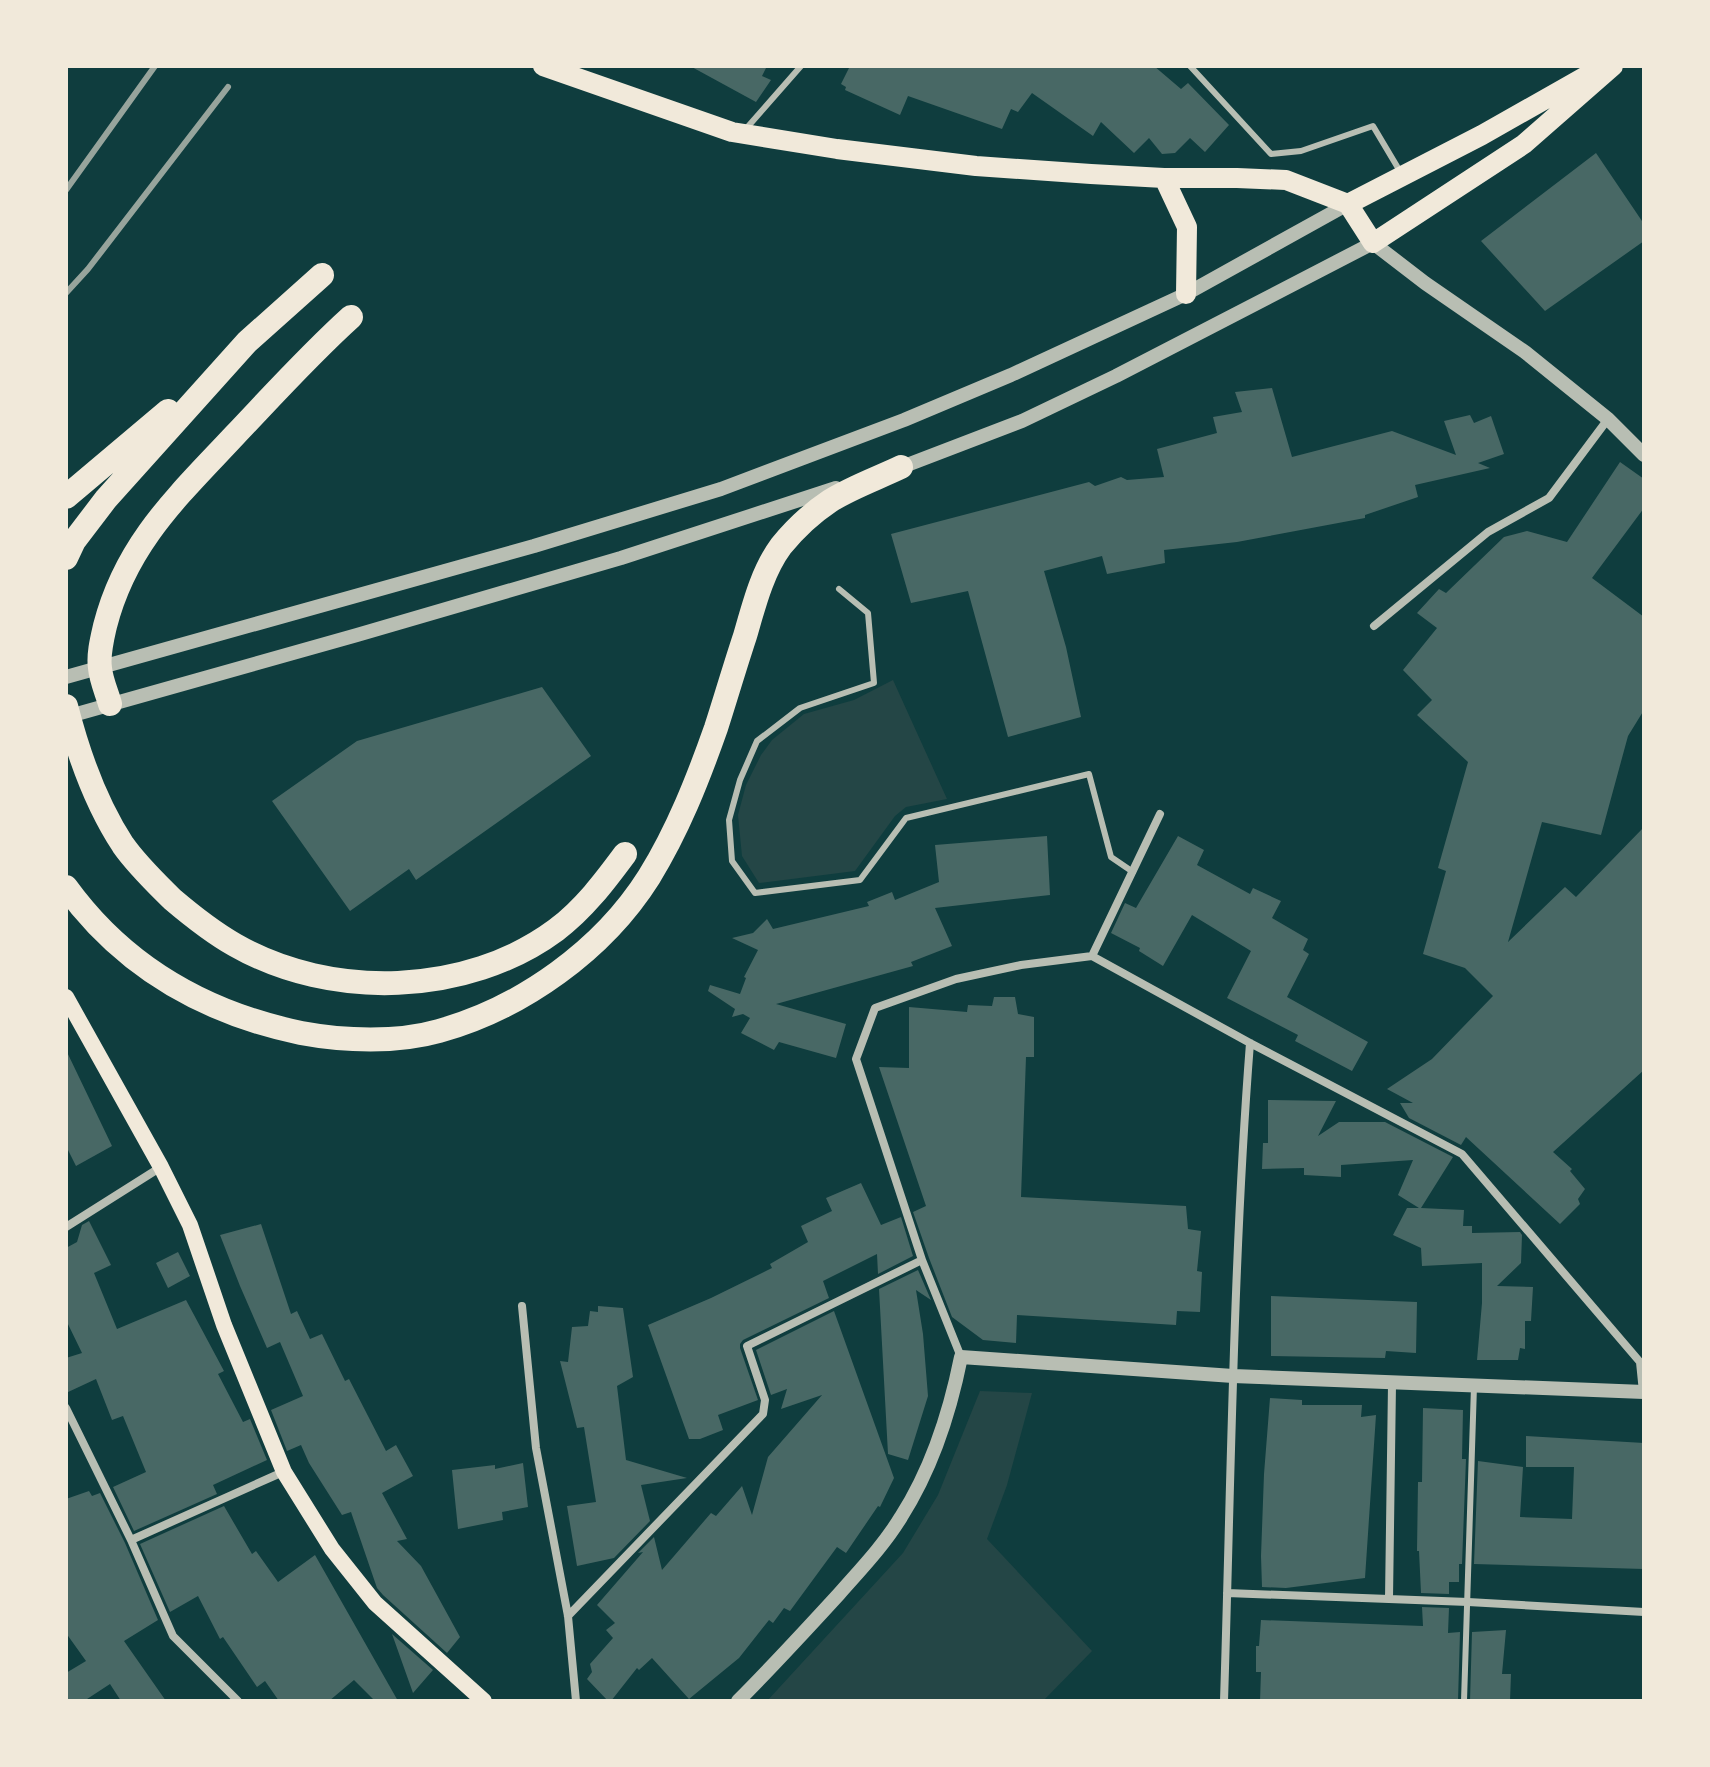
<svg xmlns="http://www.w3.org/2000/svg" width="1710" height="1767" font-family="Bitter,serif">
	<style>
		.green { fill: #244646 }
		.building { fill: #486865 }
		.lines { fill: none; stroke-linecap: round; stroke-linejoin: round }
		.service { stroke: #b8beb3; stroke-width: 6 }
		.minor { stroke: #b8beb3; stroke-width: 8 }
		.tertiary { stroke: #b8beb3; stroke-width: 14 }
		.secondary { stroke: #f1e9da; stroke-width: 16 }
		.primary { stroke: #f1e9da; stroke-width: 20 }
		.motorway { stroke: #f1e9da; stroke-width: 24 }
		.rail { stroke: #97a49c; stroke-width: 6 }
	</style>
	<rect width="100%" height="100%" fill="#0f3d3e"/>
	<!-- green -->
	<path class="green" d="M893 680 947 799 906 807 895 816 855 871 759 883 742 856 738 815 746 785 761 755 772 740 804 714 854 700Z
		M980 1391 1032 1393 1007 1485 987 1539 1092 1651 1043 1701H767L903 1553 938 1495Z"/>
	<!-- building -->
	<path class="building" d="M690 66H767L762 76 771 80 756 102Z
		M850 66H1154L1181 89 1188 83 1229 125 1205 152 1190 138 1175 153 1162 154 1149 138 1134 153 1101 122 1093 136 1032 93 1018 112 1011 109 1002 129 908 96 900 115 845 90 846 87 841 84Z
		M1596 153 1644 224V241L1545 311 1481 241Z
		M1272 388 1292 457 1392 431 1456 455 1444 421 1470 415 1474 423 1491 416 1504 454 1478 463 1490 468 1415 485 1418 497 1365 515V518L1237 542 1164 550 1165 563 1107 574 1102 556 1044 571 1066 647 1081 717 1008 737 968 591 911 603 891 534 1089 482 1095 486 1121 477 1127 480 1164 477 1157 449 1217 433 1213 417 1242 412 1235 392Z
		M1620 462 1644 479V508L1592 578 1644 617V710L1628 736 1601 835 1542 822 1508 942 1565 887 1576 897 1644 827V1070L1553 1152 1572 1169 1570 1171 1585 1189 1578 1199 1580 1204 1560 1224 1466 1137 1461 1145 1409 1118 1400 1103H1413L1387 1089 1432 1059 1493 996 1465 968 1423 954 1446 871 1438 868 1468 762 1417 715 1432 700 1403 670 1437 628 1417 613 1439 589 1446 593 1504 537 1527 531 1567 542Z
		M542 687 591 756 416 880 409 869 350 911 272 801 357 741Z
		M1047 836 1050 895 935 908 952 946 911 962 913 966 776 1004 846 1024 836 1058 779 1042 774 1050 741 1033 750 1018 743 1014 732 1017 735 1009 708 991 710 985 740 994 746 978 744 977 758 950 732 938 753 933 767 919 773 929 869 906 867 902 892 892 895 900 939 882 935 845Z
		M1178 836 1204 850 1197 865 1250 894 1253 888 1281 901 1272 918 1308 939 1303 950 1309 954 1287 997 1368 1042 1352 1071 1295 1041 1298 1035 1227 998 1251 951 1192 915 1163 966 1139 951 1140 948 1111 933 1125 903 1136 908Z
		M994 997H1015L1018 1014 1034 1017V1057H1026L1021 1197 1186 1206 1188 1229 1201 1231 1197 1271 1202 1272 1200 1312 1177 1311 1176 1325 1017 1315 1016 1343 983 1340 952 1317 929 1258 913 1212 926 1206 879 1067 909 1068V1007L967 1012 968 1005 992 1006Z
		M66 1050 112 1146 76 1166 66 1146Z
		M1268 1100 1336 1101 1318 1136 1339 1122H1385L1453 1157 1421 1208 1464 1210 1463 1226H1472V1233L1520 1232 1522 1235 1521 1263 1497 1286 1533 1287 1531 1321H1525V1349L1520 1348 1518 1360H1477L1482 1303V1263L1422 1266 1421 1248 1393 1235 1407 1208H1419L1398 1195 1413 1160 1341 1165V1177L1304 1175V1168L1262 1169 1263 1143H1268Z
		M861 1183 881 1225 901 1217 913 1256 878 1274 877 1254 823 1281 829 1298 743 1340 740 1344V1348L758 1400 718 1415 723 1430 700 1439H689L648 1325 711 1298 772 1268 770 1264 808 1242 801 1226 832 1211 826 1198Z
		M89 1221 111 1265 94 1273 117 1329 186 1300 224 1371 218 1374 243 1422 250 1419 267 1460 213 1485 217 1494 134 1531 113 1487 146 1472 123 1416 112 1420 96 1379 66 1393V1358L82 1353 66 1320V1248L77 1242 82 1225Z
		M261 1224 291 1314 297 1311 310 1339 322 1334 345 1381 349 1379 386 1451 396 1445 413 1476 382 1493 407 1539 397 1541 421 1566 460 1637 447 1653 383 1595 377 1588 351 1512 342 1515 309 1463 301 1445 287 1451 271 1410 303 1396 280 1342 267 1348 240 1286 220 1235Z
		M178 1252 190 1276 168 1288 156 1263Z
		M918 1270 931 1300 916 1290 923 1334 928 1396 908 1460 888 1454 879 1289Z
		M1271 1296 1417 1302 1416 1353 1386 1351 1385 1358 1271 1356Z
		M598 1306 623 1308 633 1377 617 1386 626 1460 687 1478 641 1485 650 1521 614 1558 577 1566 567 1506 596 1502 584 1427 577 1428 560 1361 568 1362 572 1327 588 1326 590 1311 598 1312Z
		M834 1311 894 1478 880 1507 878 1506 846 1553 837 1547 790 1611 784 1608 773 1623 769 1620 739 1658 689 1699 652 1658 639 1670 637 1668 611 1701H608L587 1679 592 1672 590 1664 613 1638 606 1630 615 1623 597 1605 643 1552 638 1553 654 1537 662 1570 711 1513 716 1516 742 1486 752 1515 768 1457 822 1395 781 1409 787 1389 771 1395 756 1350Z
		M1270 1398 1302 1400V1405H1362L1361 1417 1376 1415 1365 1578 1286 1588 1262 1587 1261 1556 1264 1474Z
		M1423 1408 1463 1410 1462 1459H1466L1462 1564H1459V1582H1449V1594L1421 1593 1419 1551H1417L1418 1482H1422Z
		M1526 1436 1644 1443V1569L1474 1564 1478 1461 1523 1467 1520 1517 1572 1519 1574 1467H1526Z
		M523 1463 528 1507 502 1512 503 1520 458 1529 452 1470 495 1465V1469Z
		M89 1491 92 1496 100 1493 125 1543 158 1620 124 1641 166 1701H121L110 1684 84 1701H66V1673L86 1661 66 1633V1499Z
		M224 1506 252 1554 256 1551 278 1582 315 1555 398 1701H375L354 1680 329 1701H279L265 1681 257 1687 223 1637 220 1639 198 1596 170 1612 140 1544Z
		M1422 1607 1449 1608 1448 1633 1460 1632 1458 1701H1260L1261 1672H1256V1646H1259L1261 1620 1423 1626Z
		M1506 1630 1502 1674H1511L1510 1701H1470L1472 1632Z
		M392 1634 433 1670 413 1693Z"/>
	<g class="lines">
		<!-- service -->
		<path class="service" d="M1190 66 1271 154 1301 151 1373 126 1401 173
			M744 131 801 66
			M839 589 868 613 874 683 800 708 757 741 740 780 729 820 732 861 755 893 860 880 906 818 1089 774 1111 857 1133 872
			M1464 1701 1474 1386"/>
		<!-- minor -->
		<path class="minor" d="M1374 626 1488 532 1549 498 1608 419
			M1092 956 1160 814
			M66 1227 161 1167
			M522 1306 536 1448 568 1616 576 1701
			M961 1357 922 1260 856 1059 875 1008 956 979 1021 965 1092 956 1250 1043 1462 1154 1640 1362 1643 1392
			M66 1408 131 1540 173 1636 238 1701
			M131 1540 283 1472
			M1227 1593 1468 1602 1644 1612
			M1389 1599 1392 1384
			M568 1616 763 1414 765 1400 747 1346 922 1260
			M1224 1701C1231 1482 1233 1262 1250 1043"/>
		<!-- tertiary -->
		<path class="tertiary" d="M894 470 1022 421 1116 376 1373 243 1425 283 1525 352 1608 419 1644 455
			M66 677 534 546 721 489 904 420 1011 375 1186 294 1348 204
			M66 717 357 635 621 558 836 488
			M738 1701C773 1666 806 1630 839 1594 861 1569 884 1545 901 1517 931 1470 950 1412 961 1357L1233 1376 1644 1392"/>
		<!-- secondary -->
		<path class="secondary" d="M66 997 161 1167 190 1225 224 1325 284 1472 332 1549 375 1603 484 1701"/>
		<!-- primary -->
		<path class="primary" d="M543 66 732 132 837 149 976 166 1091 174 1164 178H1237L1286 180 1348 204 1373 243 1524 144 1613 66
			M1164 178 1187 227 1186 294
			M1348 204 1482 135 1595 71"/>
		<!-- motorway -->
		<path class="motorway" d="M66 497 168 411
			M66 558 74 541 106 499 247 342 322 275
			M110 704C107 693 101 680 100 668 98 655 102 639 105 626 126 543 179 495 235 435 273 395 310 354 351 317
			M66 706C78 753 96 804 123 845 137 865 155 882 172 899 192 916 212 932 235 945 331 1000 467 996 556 930 584 909 605 881 625 854
			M66 887C124 967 205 1013 301 1033 344 1041 397 1043 439 1031 522 1008 603 950 649 877 678 830 698 779 716 728 726 697 735 666 745 636 754 605 762 572 781 546 794 530 812 513 830 501 850 488 878 478 901 467"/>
		<!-- rail -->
		<path class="rail" d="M66 190 155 66
			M66 293 88 269 228 87"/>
	</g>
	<!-- border -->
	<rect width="1710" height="1767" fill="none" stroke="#f1e9da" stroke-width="136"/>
</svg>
